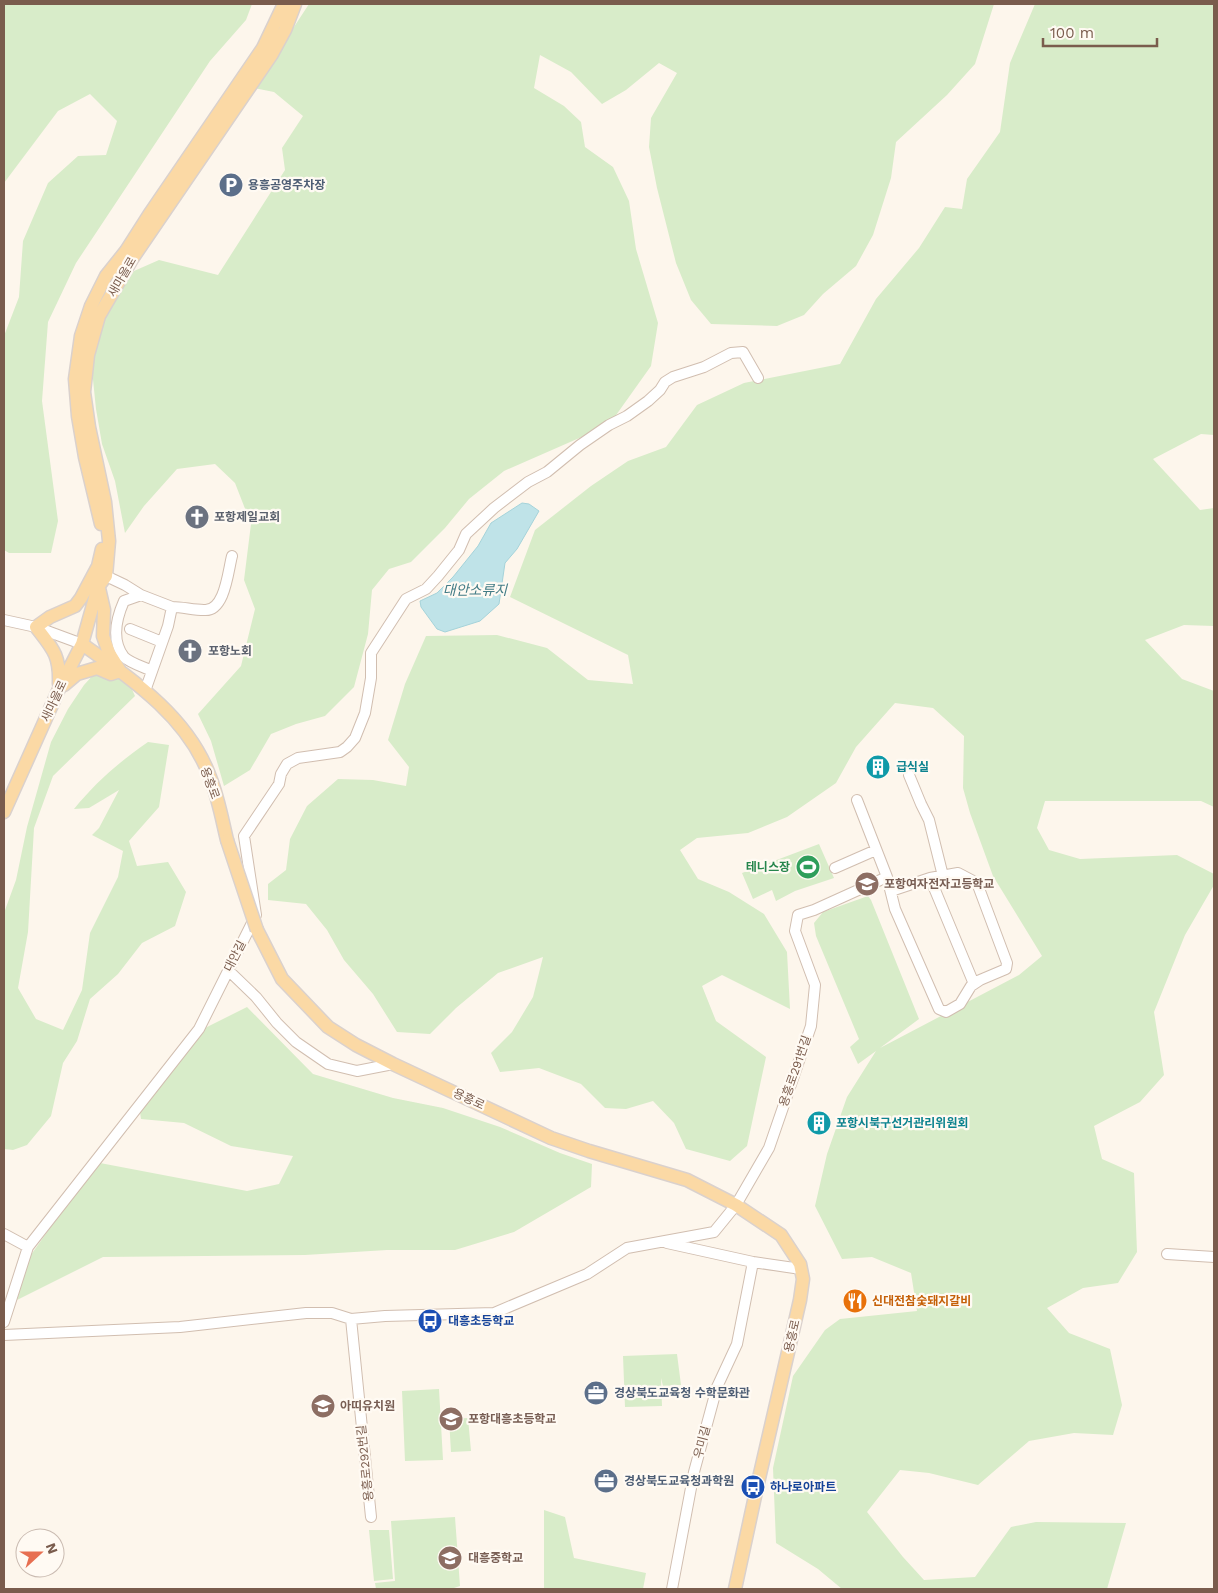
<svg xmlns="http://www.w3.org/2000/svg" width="1218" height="1593" font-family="'Work Sans','Noto Sans KR',sans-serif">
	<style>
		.green { fill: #d8ecc9 }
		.water { fill: #bfe3e8; stroke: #a5d3da }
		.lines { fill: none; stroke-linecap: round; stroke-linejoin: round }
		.minor-casing { stroke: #d1beb0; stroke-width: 12 }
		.major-casing { stroke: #dad1cd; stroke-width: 15 }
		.minor { stroke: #fff; stroke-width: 10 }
		.major { stroke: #fbd9a5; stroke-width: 12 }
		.major-bridge-casing { stroke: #dad1cd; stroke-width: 15; stroke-linecap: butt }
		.major-bridge { stroke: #fbd9a5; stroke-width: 12 }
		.labels { text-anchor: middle; stroke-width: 4.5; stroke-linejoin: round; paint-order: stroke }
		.service-label { font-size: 12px; font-weight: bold; fill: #4e5e75; stroke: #fffaf3; text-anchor: start }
		.street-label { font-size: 12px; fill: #7a5c4d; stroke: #fffaf3 }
		.worship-label { font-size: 12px; font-weight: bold; fill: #5b616d; stroke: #fffaf3; text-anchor: start }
		.culture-label { font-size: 12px; font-weight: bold; fill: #0d838f; stroke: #fffaf3; text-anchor: start }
		.leisure-label { font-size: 12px; font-weight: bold; fill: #27864d; stroke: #fffaf3; text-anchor: end }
		.education-label { font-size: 12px; font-weight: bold; fill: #785e54; stroke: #fffaf3; text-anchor: start }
		.food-label { font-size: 12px; font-weight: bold; fill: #c56008; stroke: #fffaf3; text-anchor: start }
		.transit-label { font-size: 12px; font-weight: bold; fill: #164399; stroke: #fffaf3; text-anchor: start }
		.water-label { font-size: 14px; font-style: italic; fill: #437c86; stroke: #fffaf3 }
	</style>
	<rect width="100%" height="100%" fill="#fdf6ec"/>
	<!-- green -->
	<path class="green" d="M4 4H252L246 20 210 61 76 263 48 322 42 401 58 521 51 553H9L4 550V336L19 297 23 241 48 183 78 156 106 155 117 121 90 94 58 111 4 183Z
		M309 4H994L975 64 947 95 896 142 891 178 873 235 856 266 823 294 804 315 777 326 711 324 691 300 676 263 657 188 649 147 651 118 677 73 659 63 626 90 602 104 571 72 540 55 534 88 564 106 581 122 585 147 613 167 629 201 636 249 658 323 651 366 609 425 504 471 469 499 445 528 411 562 389 569 372 590 368 634 354 687 325 716 296 724 271 734 250 770 224 786 211 741 198 714 241 666 255 609 244 580 251 524 235 483 215 464 177 469 144 506 125 533 115 481 102 444 96 409 92 370 99 328 105 315 134 271 159 260 218 275 285 170 282 148 303 116 274 92 254 88Z
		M1035 4H1214V435L1201 434 1153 459 1200 510 1214 508V626L1184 625 1145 640 1182 679 1214 691V807L1201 801H1045L1037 828 1049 850 1080 859 1177 855 1214 874V885L1185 935 1154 1012 1164 1075 1140 1102 1094 1126 1102 1159 1134 1173 1137 1252 1118 1283 1083 1288 1047 1308 1069 1333 1110 1349 1122 1405 1113 1435 1074 1433 1029 1441 978 1485 929 1473 900 1470 867 1512 903 1557 924 1580 975 1577 1011 1527 1036 1522 1126 1523 1107 1589H842L818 1569 776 1543 773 1468 793 1376 825 1330 840 1319 917 1311 911 1273 872 1257 842 1259 815 1206 827 1154 847 1097 876 1051 858 1064 850 1047 859 1039 816 936 814 923 823 912 868 896 871 900 919 1019 880 1048 1019 975 1042 956 993 876 970 813 963 788 964 736 933 708 895 703 856 747 836 783 787 817 748 833 697 838 680 850 698 879 729 892 764 914 787 952 790 1009 722 975 702 986 716 1021 766 1057 747 1146 730 1161 686 1149 674 1123 653 1101 626 1109 605 1108 581 1084 539 1068 500 1072 491 1053 512 1032 533 997 543 957 498 973 456 1008 430 1034 397 1032 373 994 344 960 327 930 306 904 268 900V884L286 870 290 839 307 806 338 779 373 780 406 786 409 767 388 740 405 684 426 636 497 635 547 648 588 680 633 684 628 655 510 597 535 530 591 486 628 461 666 447 697 405 744 383 840 364 876 299 919 248 945 207 962 209 967 179 1000 132 1010 63Z
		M105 662 125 674 135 696 53 776 34 828 28 932 18 988 36 1019 63 1030 82 990 90 933 118 877 123 851 92 835 99 828 119 790 89 808 74 809C97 781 118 763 148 742L169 745 159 807 129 841 137 866 168 862 186 892 175 926 142 943 118 974 90 999 77 1041 63 1063 51 1116 27 1145 13 1150 4 1149V913L16 880 27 827 51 742 68 709 84 685Z
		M819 844 834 878 795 891 776 901 772 890 753 899 742 873Z
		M247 1007 313 1074 393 1098 443 1108 500 1127 560 1153 592 1164 591 1187 514 1232 455 1250H387L305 1255 103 1257 17 1300 28 1259 62 1211 100 1163 247 1191 279 1184 293 1156 231 1146 184 1123 141 1119 140 1112 201 1030Z
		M677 1354 681 1385 663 1386 661 1378 662 1406 625 1407 623 1356Z
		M439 1389 443 1460 405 1461 402 1391Z
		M468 1418 471 1451 451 1452 449 1419Z
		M544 1510 565 1517 574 1558 646 1573 643 1589H544Z
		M455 1517 460 1586 454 1588V1589H376L375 1583 395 1581 391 1521Z
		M369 1530H389L393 1579 374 1581Z"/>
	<!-- water -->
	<path class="water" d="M522 503 529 504 539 511 517 549 505 563 499 604 480 621 445 632 437 629 421 607 420 601 437 593 453 577 478 546 491 523Z"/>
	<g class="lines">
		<defs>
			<path id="minor" d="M106 576 125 585 141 595
				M172 607C183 607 193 610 204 610 225 612 228 571 232 556
				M4 620 36 627 82 644
				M130 629 162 642
				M145 691 168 626 172 607 141 595 124 601C116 619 111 640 124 657 130 663 144 667 152 671
				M909 775 921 804 929 820 943 876
				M857 800 887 877 895 909 939 1009 946 1012 960 1004 971 986 980 980 1006 969 1007 963 977 883 958 873 930 878 891 891
				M835 868 876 850
				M930 878 974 984
				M228 970 256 997 277 1023 296 1042 328 1064 357 1071 393 1064
				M4 1234 28 1247
				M667 1243 753 1262 801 1269
				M1167 1254 1214 1257
				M351 1319 371 1517
				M4 1322 28 1247 199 1029 256 915 244 836 279 784 281 774 287 764 298 758 340 752 347 747 355 738 365 713 371 678V653L406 599 426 589 438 576 459 550 466 534 494 508 528 482 547 472 580 445 609 425 627 416 648 401 660 390 665 382 673 377 704 367 731 353 743 352 758 378
				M4 1335 180 1327 306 1313H332L351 1319 385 1316 494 1313 587 1274 627 1248 714 1232 736 1205 769 1148 811 1026 815 985 795 931 798 915 814 910 887 877
				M672 1589 694 1472 717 1387 737 1344 753 1262"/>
			<path id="major" d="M101 524 85 457 78 416 75 379 81 336 91 306 106 276 126 251 149 215 263 48 284 4
				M102 549 96 575 104 610 103 636 109 653 120 671
				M82 644C133 680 188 717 210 777 218 797 222 819 227 840
				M59 684C60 655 53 649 36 627L50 617 75 606 81 598 97 568
				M64 685 77 674 97 668 111 674 120 671
				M4 812 59 689 82 644 98 587 106 576 109 541 105 502 89 427 84 392 88 355 99 316 132 259 272 54 285 30 295 4
				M257 930 282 979 328 1027 356 1045 393 1064 551 1138 589 1151 687 1180 736 1205 781 1235 800 1264 803 1279 800 1300 757 1487 735 1589"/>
		</defs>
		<!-- minor casing -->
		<use href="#minor" class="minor-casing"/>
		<!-- major casing -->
		<use href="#major" class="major-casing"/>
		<!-- minor -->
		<use href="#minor" class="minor"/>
		<!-- major -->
		<use href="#major" class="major"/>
		<defs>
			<path id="major-bridge" d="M227 840 257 930"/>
		</defs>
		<!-- major-bridge casing -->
		<use href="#major-bridge" class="major-bridge-casing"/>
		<!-- major-bridge -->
		<use href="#major-bridge" class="major-bridge"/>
	</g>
	<!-- icons -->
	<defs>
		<symbol id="parking-disc" viewBox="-11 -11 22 22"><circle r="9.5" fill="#5c6f8a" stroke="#fffaf3"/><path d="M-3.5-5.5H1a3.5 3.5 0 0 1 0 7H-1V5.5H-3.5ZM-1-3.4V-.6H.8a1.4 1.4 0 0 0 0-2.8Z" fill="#fff"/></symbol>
		<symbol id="church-disc" viewBox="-11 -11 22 22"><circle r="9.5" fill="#6b7280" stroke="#fffaf3"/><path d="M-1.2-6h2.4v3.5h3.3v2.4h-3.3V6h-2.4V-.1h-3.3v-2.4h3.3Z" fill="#fff"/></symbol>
		<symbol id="building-disc" viewBox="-11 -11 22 22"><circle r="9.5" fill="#0f9aa8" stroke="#fffaf3"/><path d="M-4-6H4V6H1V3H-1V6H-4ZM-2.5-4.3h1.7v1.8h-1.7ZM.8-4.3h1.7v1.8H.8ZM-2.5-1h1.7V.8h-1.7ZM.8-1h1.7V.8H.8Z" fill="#fff"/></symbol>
		<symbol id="stadium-disc" viewBox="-11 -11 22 22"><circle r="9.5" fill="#2e9e5b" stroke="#fffaf3"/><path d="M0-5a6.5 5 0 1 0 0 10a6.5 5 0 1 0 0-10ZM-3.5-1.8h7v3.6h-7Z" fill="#fff"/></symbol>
		<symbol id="school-disc" viewBox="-11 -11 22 22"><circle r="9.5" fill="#8d6e63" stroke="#fffaf3"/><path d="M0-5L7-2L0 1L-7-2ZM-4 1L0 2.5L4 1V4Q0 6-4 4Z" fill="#fff"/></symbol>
		<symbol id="restaurant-disc" viewBox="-11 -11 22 22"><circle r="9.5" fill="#e8710a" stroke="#fffaf3"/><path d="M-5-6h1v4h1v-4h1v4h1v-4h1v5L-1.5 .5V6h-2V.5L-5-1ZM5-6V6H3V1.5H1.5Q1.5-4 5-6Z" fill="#fff"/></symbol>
		<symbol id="bus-disc" viewBox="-11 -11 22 22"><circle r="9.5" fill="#1a4fb4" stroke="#fffaf3"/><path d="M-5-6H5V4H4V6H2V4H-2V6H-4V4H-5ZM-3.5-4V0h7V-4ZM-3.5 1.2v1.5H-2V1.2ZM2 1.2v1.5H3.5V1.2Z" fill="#fff"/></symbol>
		<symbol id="office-disc" viewBox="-11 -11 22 22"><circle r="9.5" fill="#5c6f8a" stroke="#fffaf3"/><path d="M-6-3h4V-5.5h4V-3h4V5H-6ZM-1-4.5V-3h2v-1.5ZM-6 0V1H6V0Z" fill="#fff"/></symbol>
	</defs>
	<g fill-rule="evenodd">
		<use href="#parking-disc" x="217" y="171" width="28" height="28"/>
		<use href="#church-disc" x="183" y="503" width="28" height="28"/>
		<use href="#church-disc" x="176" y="637" width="28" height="28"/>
		<use href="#building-disc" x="864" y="753" width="28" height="28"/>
		<use href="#stadium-disc" x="794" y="853" width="28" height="28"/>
		<use href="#school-disc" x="853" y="870" width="28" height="28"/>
		<use href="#building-disc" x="805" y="1109" width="28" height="28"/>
		<use href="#restaurant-disc" x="841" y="1287" width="28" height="28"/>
		<use href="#bus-disc" x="416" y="1307" width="28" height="28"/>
		<use href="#office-disc" x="582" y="1379" width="28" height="28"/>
		<use href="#school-disc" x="309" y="1392" width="28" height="28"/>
		<use href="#school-disc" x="437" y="1405" width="28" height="28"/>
		<use href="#office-disc" x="592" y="1467" width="28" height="28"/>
		<use href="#bus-disc" x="739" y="1473" width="28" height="28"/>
		<use href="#school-disc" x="436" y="1544" width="28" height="28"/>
	</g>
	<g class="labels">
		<!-- service labels -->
		<g class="service-label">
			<text x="248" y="189">용흥공영주차장</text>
			<text x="614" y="1397">경상북도교육청 수학문화관</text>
			<text x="624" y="1485">경상북도교육청과학원</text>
		</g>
		<!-- street labels -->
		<g class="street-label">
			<text transform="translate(122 277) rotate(-60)" y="4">새마을로</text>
			<text transform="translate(54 701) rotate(-65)" y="4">새마을로</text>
			<text transform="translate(210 783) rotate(70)" y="4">용흥로</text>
			<text transform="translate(235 956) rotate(-63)" y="4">대안길</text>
			<text transform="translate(795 1071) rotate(-71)" y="4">용흥로291번길</text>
			<text transform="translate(469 1099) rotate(25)" y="4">용흥로</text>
			<text transform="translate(792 1336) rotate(-77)" y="4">용흥로</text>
			<text transform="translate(702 1442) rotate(-75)" y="4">우미길</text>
			<text transform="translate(365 1463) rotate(-96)" y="4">용흥로292번길</text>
		</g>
		<!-- worship labels -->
		<g class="worship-label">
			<text x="214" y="521">포항제일교회</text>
			<text x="208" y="655">포항노회</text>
		</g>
		<!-- culture labels -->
		<g class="culture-label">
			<text x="896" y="771">급식실</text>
			<text x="836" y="1127">포항시북구선거관리위원회</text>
		</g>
		<!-- leisure labels -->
		<g class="leisure-label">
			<text x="790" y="871">테니스장</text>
		</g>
		<!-- education labels -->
		<g class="education-label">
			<text x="884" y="888">포항여자전자고등학교</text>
			<text x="340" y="1410">아띠유치원</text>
			<text x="468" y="1423">포항대흥초등학교</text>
			<text x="468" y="1562">대흥중학교</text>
		</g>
		<!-- food labels -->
		<g class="food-label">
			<text x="872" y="1305">신대전참숯돼지갈비</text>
		</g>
		<!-- transit labels -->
		<g class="transit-label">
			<text x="448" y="1325">대흥초등학교</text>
			<text x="770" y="1491">하나로아파트</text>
		</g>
		<!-- water labels -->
		<g class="water-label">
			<text x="475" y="595">대안소류지</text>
		</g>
	</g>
	<!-- border -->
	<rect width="1218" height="1593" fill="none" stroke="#7a5c4d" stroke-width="10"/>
	<!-- north arrow -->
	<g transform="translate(40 1553) rotate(69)"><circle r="24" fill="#fffaf3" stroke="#cabbb1"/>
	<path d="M0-4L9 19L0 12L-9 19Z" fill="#e76f51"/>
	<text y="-8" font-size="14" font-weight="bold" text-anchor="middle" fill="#7a5c4d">N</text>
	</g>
	<!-- scale -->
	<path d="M1043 38v8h114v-8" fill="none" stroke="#7a5c4d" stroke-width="2.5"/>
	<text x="1050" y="38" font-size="15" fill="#7a5c4d" stroke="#fffaf3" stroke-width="4" paint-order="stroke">100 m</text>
</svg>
